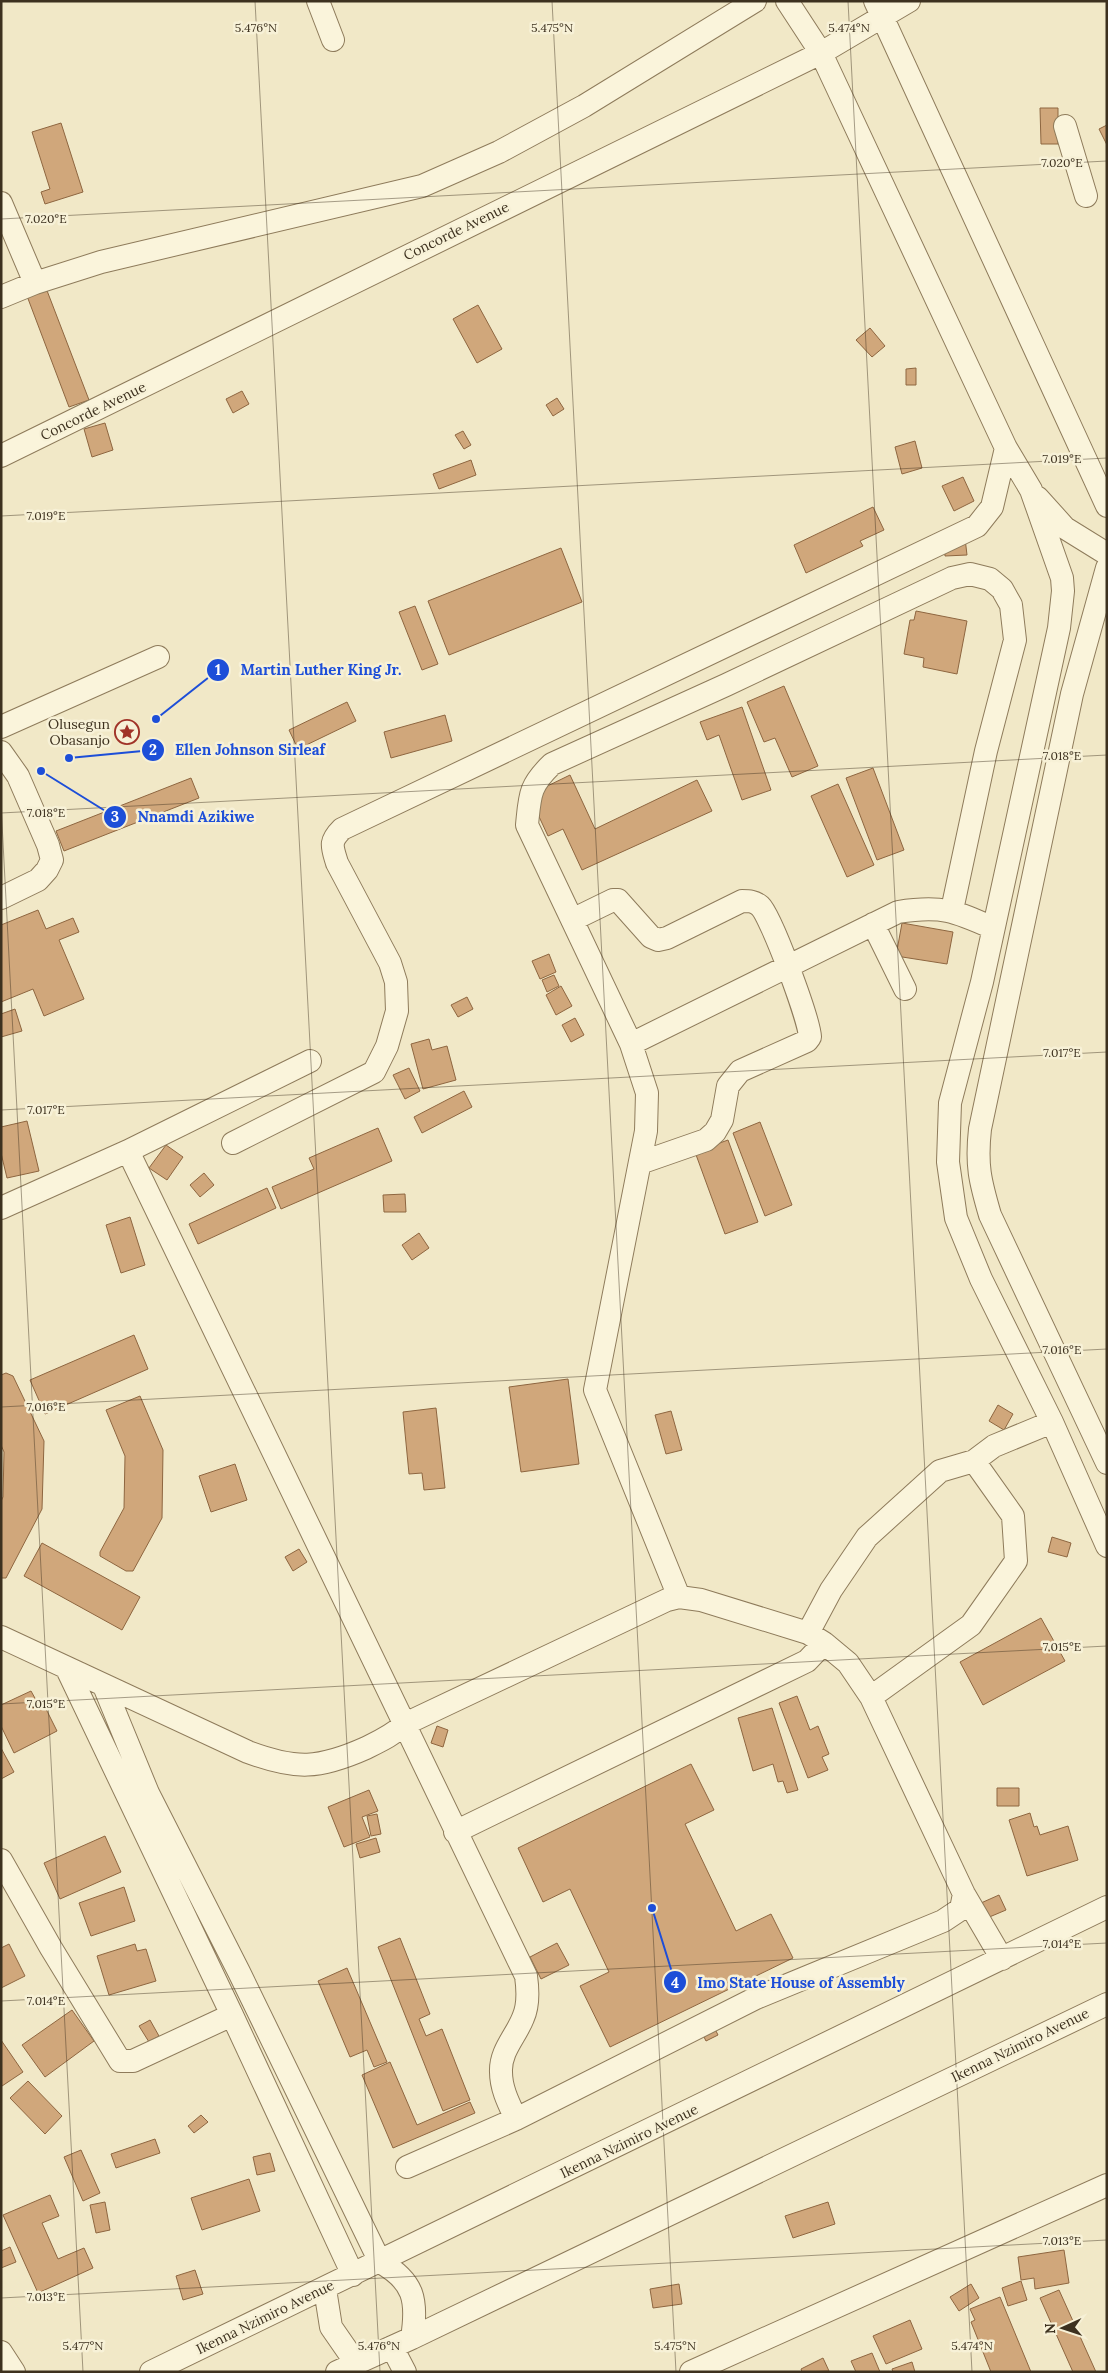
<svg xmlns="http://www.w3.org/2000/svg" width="1108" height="2373" font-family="Lora,serif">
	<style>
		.building { fill: #d0a77b; stroke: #8e6640 }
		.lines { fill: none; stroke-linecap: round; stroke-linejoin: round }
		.minor-casing { stroke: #8e7b5b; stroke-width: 24 }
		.minor { stroke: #faf4db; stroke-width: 22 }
		.ticks { fill: none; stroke: #3d311f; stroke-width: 1; stroke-opacity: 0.45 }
		.labels { text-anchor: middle; stroke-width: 5; stroke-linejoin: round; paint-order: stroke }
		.street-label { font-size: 14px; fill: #3d311f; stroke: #f7f1d7 }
		.poi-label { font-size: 14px; fill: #3d311f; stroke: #f7f1d7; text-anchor: end }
		.ticks-label { font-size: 12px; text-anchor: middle; fill: #3d311f; stroke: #f7f1d7; stroke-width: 5; stroke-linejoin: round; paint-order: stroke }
		.leader { fill: none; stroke: #1d4ed8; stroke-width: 2 }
		.callout-dot { fill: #1d4ed8; stroke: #f7f1d7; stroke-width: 2 }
		.mark-label { font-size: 15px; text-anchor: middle; font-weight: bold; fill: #fff }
		.callout-label { font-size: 15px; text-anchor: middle; font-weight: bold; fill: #1d4ed8; stroke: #f7f1d7; stroke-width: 5; stroke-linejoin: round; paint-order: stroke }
	</style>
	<rect width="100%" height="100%" fill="#f1e8c7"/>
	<!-- building -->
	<path class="building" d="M1040 108H1058V144H1041Z
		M61 123 83 192 45 204 41 192 50 189 32 132Z
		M1107 125V145L1099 129Z
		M46 288 89 400 69 407 27 296Z
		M478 305 502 349 477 363 453 319Z
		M870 328 885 346 872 357 856 340Z
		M916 368V385H906V369Z
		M242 391 249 404 233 413 226 399Z
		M557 398 564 409 553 416 546 405Z
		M105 423 113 450 92 457 84 429Z
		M463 431 471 445 464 449 455 435Z
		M915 441 922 468 902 474 895 447Z
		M471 460 476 475 439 489 433 474Z
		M963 477 974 501 954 511 942 486Z
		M873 507 884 530 860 541 863 546 806 573 794 545Z
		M965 538 967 555 945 556 944 540Z
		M561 548 582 602 449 655 428 601Z
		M415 606 438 664 422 670 399 612Z
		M916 611 967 621 957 674 923 667 924 658 904 654 910 620H914Z
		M784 686 818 766 792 777 775 738 764 742 747 702Z
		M347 702 356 721 298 749 289 730Z
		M742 707 771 790 742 800 719 735 707 740 700 722Z
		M445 715 452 741 391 758 384 732Z
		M873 768 904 850 877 860 846 778Z
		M570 775 595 829 697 780 712 811 582 870 563 829 548 836 529 795Z
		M191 778 199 798 64 851 56 831Z
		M838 784 874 865 847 877 811 796Z
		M38 910 46 929 73 918 79 932 59 940 84 999 44 1016 33 989 1 1002V925Z
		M902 923 953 932 947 964 896 956Z
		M549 954 556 972 540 979 532 961Z
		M554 975 559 986 547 992 542 980Z
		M561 986 572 1006 556 1015 546 995Z
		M467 997 473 1009 458 1017 451 1005Z
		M15 1009 22 1031 1 1037V1014Z
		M575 1018 584 1035 571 1042 562 1025Z
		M429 1039 432 1050 447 1046 456 1080 423 1089 411 1044Z
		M409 1068 420 1091 405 1099 393 1075Z
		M464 1091 472 1107 422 1133 414 1117Z
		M27 1121 39 1171 7 1178 1 1153V1127Z
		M760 1122 792 1205 765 1216 733 1133Z
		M378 1128 392 1161 281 1209 272 1187 314 1169 309 1158Z
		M728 1140 758 1222 725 1234 695 1152Z
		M166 1145 183 1157 167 1180 149 1168Z
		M204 1173 214 1185 200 1197 190 1185Z
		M267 1188 276 1208 198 1244 189 1224Z
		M405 1194 406 1212H384L383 1195Z
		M130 1217 145 1265 121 1273 106 1225Z
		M419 1233 429 1248 412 1260 402 1245Z
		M134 1335 148 1369 45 1414 30 1380Z
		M6 1373 13 1376 44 1441 42 1509 6 1578H1V1501L3 1497 4 1452 1 1445V1375Z
		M568 1379 579 1464 521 1472 509 1387Z
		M140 1396 163 1450 162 1518 133 1571H126L100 1556V1552L124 1508 125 1456 106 1410Z
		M998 1405 1013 1414 1004 1430 989 1421Z
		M436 1408 445 1488 424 1490 422 1473 409 1474 403 1412Z
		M671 1411 682 1450 666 1454 655 1415Z
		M235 1464 247 1500 211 1512 199 1476Z
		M1052 1537 1071 1543 1067 1557 1048 1552Z
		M42 1543 140 1597 122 1630 24 1576Z
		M299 1549 307 1562 293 1571 285 1557Z
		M1041 1618 1065 1661 983 1705 960 1662Z
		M31 1691 41 1709 45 1707 57 1731 14 1753 1 1726V1705Z
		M797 1696 810 1730 818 1726 829 1754 822 1757 828 1770 808 1778 779 1703Z
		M772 1708 798 1790 787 1793 783 1781 778 1782 773 1764 753 1771 738 1718Z
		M437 1726 448 1730 443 1747 431 1743Z
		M1 1748 14 1772 1 1779Z
		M691 1764 714 1810 685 1824 736 1931 771 1914 793 1958 610 2047 580 1986 609 1972 570 1889 543 1902 518 1848Z
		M997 1788H1019V1806H997Z
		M369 1790 378 1811 362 1817 370 1837 344 1847 328 1807Z
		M1030 1813 1034 1827 1037 1826 1040 1835 1068 1826 1078 1860 1027 1876 1009 1820Z
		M377 1814 381 1834 371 1836 367 1816Z
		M105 1836 121 1872 60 1899 44 1863Z
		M376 1838 380 1852 360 1858 356 1844Z
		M124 1887 135 1921 91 1936 79 1903Z
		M999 1895 1006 1910 987 1918 981 1903Z
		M400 1938 430 2014 419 2019 426 2036 442 2029 470 2100 443 2111 378 1947Z
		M557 1943 569 1965 541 1979 530 1957Z
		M9 1944 25 1976 1 1988V1948Z
		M135 1944 137 1951 146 1949 156 1981 109 1995 97 1956Z
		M347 1968 387 2062 374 2067 367 2050 350 2057 318 1981Z
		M72 2010 94 2041 45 2077 22 2045Z
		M708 2015 718 2035 706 2041 696 2021Z
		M150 2020 159 2036 149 2042 139 2026Z
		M1 2040 23 2072 2 2086 1 2085Z
		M390 2062 417 2125 470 2102 475 2113 393 2148 362 2075Z
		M28 2081 62 2116 45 2134 10 2098Z
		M201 2115 208 2122 194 2133 188 2126Z
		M155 2139 160 2153 116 2168 111 2154Z
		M81 2150 100 2193 83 2201 64 2157Z
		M270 2153 275 2171 257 2175 253 2157Z
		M249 2179 260 2211 202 2230 191 2198Z
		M50 2195 59 2216 42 2223 58 2259 84 2248 93 2268 38 2293 3 2215Z
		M105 2202 110 2230 96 2233 90 2205Z
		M828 2202 835 2224 793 2238 785 2216Z
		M10 2247 16 2262 1 2268V2251Z
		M1064 2250 1069 2283 1035 2289 1034 2278 1021 2280 1018 2257Z
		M195 2270 203 2294 183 2300 176 2276Z
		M1021 2281 1027 2300 1008 2306 1002 2288Z
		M679 2284 682 2304 653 2308 650 2289Z
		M971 2284 979 2298 959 2311 950 2297Z
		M1059 2290 1096 2372H1073L1040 2298Z
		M1000 2297 1031 2372H991L971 2322 975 2320 970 2309Z
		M910 2320 922 2349 886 2364 873 2336Z
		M872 2353 880 2372H856L851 2361Z
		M823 2358 829 2371 802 2372 801 2369Z
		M912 2362 915 2372H893L892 2369Z"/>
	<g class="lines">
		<defs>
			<path id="minor" d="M318 1 333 40
				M787 1 821 53 1006 448 1031 490 1062 578 1063 591 1059 628 982 982 950 1103 948 1162 956 1218 981 1279 1052 1422 1107 1546
				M875 1 1107 506
				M1065 126 1086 196
				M1 203 35 283
				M1 297 35 283 101 262 422 186 499 152 584 106 755 1
				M1 456 821 53 909 1
				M1038 498 1065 528 1107 554
				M1107 568 1072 694 980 1129C976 1165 980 1181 990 1215L1107 1463
				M1 727 158 657
				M1 752 18 776 48 845 52 860 47 870 38 880 1 898
				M572 920 613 900H618L651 937 658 940 667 938 742 901C749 901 754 901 760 906 771 916 809 1019 810 1037L807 1041 740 1071 728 1086 722 1120 715 1132 706 1140 640 1163
				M873 924 905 989
				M631 1044 898 912C942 905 955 911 993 928
				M233 1143 374 1072 387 1046 397 1011 396 982 390 963 337 863C332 846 329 842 342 829L977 526 992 507 1006 448
				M128 1151 310 1061
				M1 1208 128 1151 526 1976C528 1990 529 2005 523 2018 516 2036 500 2051 501 2072 501 2089 509 2104 516 2119
				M679 1597 595 1390 646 1131 647 1093 631 1044 527 825C530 795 529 786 552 764L726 685 952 578 970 574 990 579 1002 589 1011 605 1015 640 986 751 952 910
				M808 1633 831 1590 867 1537 940 1471 974 1461 994 1446 1052 1422
				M1 1637 248 1752C296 1770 319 1769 366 1748 380 1741 393 1735 405 1724L667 1600 679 1597 701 1600 808 1633 824 1643 848 1663 871 1697 964 1894 1002 1959
				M67 1669 232 2015 353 2275
				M104 1686 148 1793 239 1972 380 2262C414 2281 418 2300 412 2338
				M871 1697 971 1625 1016 1561 1013 1516 974 1461
				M455 1832 807 1661 824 1643
				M1 1860 51 1948 120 2061H133L232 2015
				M407 2167 516 2119 756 1998 943 1921 961 1909 964 1894
				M325 2289 331 2327 349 2353 364 2359
				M392 2347 405 2372
				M1 2352 14 2372
				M151 2372 1107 1907
				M337 2372 412 2338 1107 2004
				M691 2372 1107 2185"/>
		</defs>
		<!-- minor casing -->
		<use href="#minor" class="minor-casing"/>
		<!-- minor -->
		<use href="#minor" class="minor"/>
	</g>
	<!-- ticks -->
	<path class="ticks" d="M255 1 380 2372M552 1 676 2372M848 1 972 2372M1 219 1107 161M1 516 1107 458M1 804 83 2372M1 813 1107 755M1 1110 1107 1052M1 1407 1107 1349M1 1704 1107 1646M1 2001 1107 1943M1 2298 1107 2240"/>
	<!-- icons -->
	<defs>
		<symbol id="sight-ring" viewBox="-11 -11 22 22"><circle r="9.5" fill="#f7f1d7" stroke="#a03328" stroke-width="1.5"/><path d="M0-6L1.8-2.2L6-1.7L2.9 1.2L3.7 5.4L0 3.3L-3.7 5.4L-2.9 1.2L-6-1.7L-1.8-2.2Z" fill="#a03328"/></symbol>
	</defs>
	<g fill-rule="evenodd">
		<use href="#sight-ring" x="113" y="718" width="28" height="28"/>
	</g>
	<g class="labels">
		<!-- street labels -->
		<g class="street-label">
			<text transform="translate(456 231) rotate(-26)" y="5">Concorde Avenue</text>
			<text transform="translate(93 411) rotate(-26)" y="5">Concorde Avenue</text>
			<text transform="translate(1020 2045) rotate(-26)" y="5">Ikenna Nzimiro Avenue</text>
			<text transform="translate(629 2141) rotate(-26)" y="5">Ikenna Nzimiro Avenue</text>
			<text transform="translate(265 2317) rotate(-26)" y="5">Ikenna Nzimiro Avenue</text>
		</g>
		<!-- poi labels -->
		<g class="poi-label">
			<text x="110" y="729">Olusegun<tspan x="110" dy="16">Obasanjo</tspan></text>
		</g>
	</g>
	<g class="ticks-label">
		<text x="256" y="32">5.476°N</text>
		<text x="552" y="32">5.475°N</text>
		<text x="849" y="32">5.474°N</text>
		<text x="1062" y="167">7.020°E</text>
		<text x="46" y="223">7.020°E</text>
		<text x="1062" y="463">7.019°E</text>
		<text x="46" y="520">7.019°E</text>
		<text x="1062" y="760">7.018°E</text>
		<text x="46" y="817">7.018°E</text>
		<text x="1062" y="1057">7.017°E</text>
		<text x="46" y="1114">7.017°E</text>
		<text x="1062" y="1354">7.016°E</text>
		<text x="46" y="1411">7.016°E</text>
		<text x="1062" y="1651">7.015°E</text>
		<text x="46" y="1708">7.015°E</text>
		<text x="1062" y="1948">7.014°E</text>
		<text x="46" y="2005">7.014°E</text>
		<text x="1062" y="2245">7.013°E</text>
		<text x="46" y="2301">7.013°E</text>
		<text x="83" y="2350">5.477°N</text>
		<text x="379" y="2350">5.476°N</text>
		<text x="675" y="2350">5.475°N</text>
		<text x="972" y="2350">5.474°N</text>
	</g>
	<!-- callouts -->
	<path class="leader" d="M156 719L218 670M69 758L153 750M41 771L115 817M652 1908L675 1982"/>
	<g class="callout-dot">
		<circle cx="156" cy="719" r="5"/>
		<circle cx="69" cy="758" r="5"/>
		<circle cx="41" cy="771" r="5"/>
		<circle cx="652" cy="1908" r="5"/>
		<circle cx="218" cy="670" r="12"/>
		<circle cx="153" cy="750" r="12"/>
		<circle cx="115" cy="817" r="12"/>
		<circle cx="675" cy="1982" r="12"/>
	</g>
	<g class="mark-label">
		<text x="218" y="675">1</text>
		<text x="153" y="755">2</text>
		<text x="115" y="822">3</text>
		<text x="675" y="1988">4</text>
	</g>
	<g class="callout-label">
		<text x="321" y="675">Martin Luther King Jr.</text>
		<text x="250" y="755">Ellen Johnson Sirleaf</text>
		<text x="196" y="822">Nnamdi Azikiwe</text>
		<text x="801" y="1988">Imo State House of Assembly</text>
	</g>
	<!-- border -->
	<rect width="1108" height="2373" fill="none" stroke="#3d311f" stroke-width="5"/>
	<!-- north arrow -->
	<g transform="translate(1063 2328) rotate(267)" stroke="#f7f1d7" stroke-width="4" paint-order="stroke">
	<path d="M0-4L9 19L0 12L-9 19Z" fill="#3d311f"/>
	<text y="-8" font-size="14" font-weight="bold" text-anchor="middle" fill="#3d311f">N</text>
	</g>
</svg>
